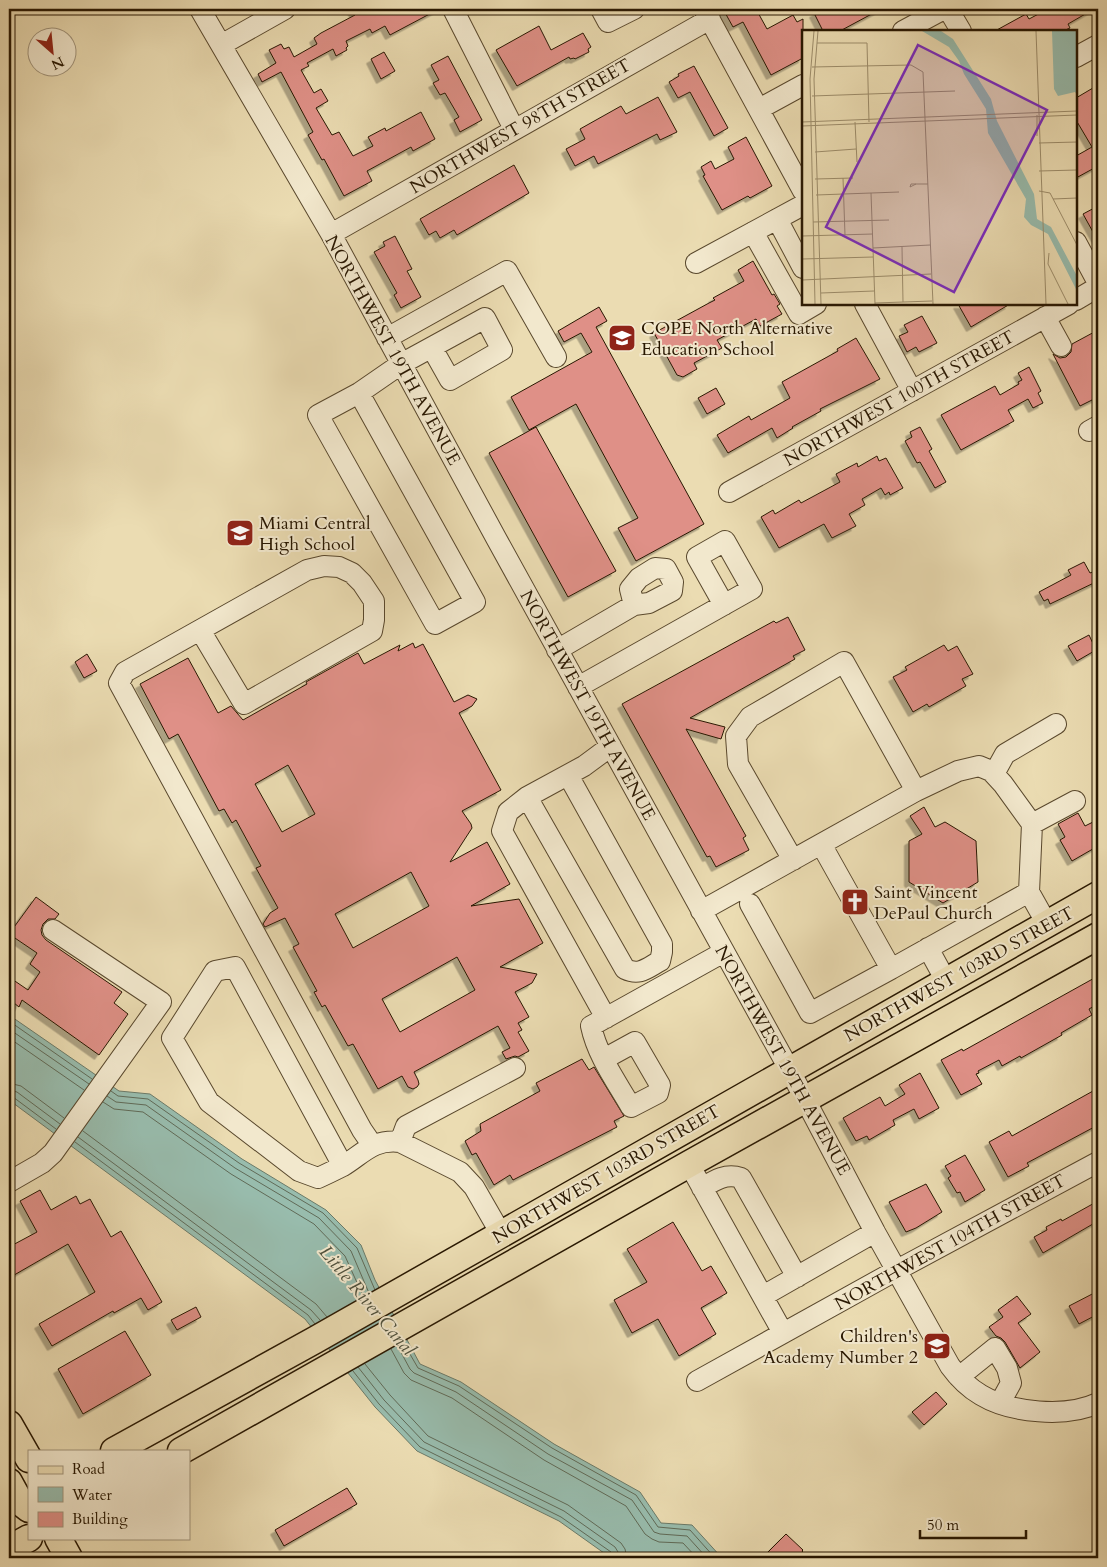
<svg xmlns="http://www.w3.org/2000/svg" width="1107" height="1567" font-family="Cardo,serif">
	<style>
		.water { fill: #98bcad; stroke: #6b7a68 }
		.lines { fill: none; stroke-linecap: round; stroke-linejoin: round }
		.shore { stroke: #606a57; stroke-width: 1 }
		.building { fill: #df9087; stroke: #281701; fill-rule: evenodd; filter: url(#shadow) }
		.minor-casing { stroke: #59482d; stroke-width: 22 }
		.major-casing { stroke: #281701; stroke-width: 29 }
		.minor { stroke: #f2e8cd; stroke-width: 20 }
		.major { stroke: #ebdcb2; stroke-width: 26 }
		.labels { text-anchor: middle; stroke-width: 4; stroke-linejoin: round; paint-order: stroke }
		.street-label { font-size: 18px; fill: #281701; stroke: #f2e8cd }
		.poi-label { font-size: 18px; fill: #281701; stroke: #f2e8cd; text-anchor: start }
		.water-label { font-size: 19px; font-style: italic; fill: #4f513d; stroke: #f2e8cd }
		.inset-road { fill: none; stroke: #9d8d6b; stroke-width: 1 }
		.view { fill: #7b2cbf; fill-opacity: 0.15; stroke: #7b2cbf; stroke-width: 2.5 }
		.inset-edge { fill: none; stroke: #281701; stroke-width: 2.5 }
	</style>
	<defs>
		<filter id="shadow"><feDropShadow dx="-4.5" dy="4.5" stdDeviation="0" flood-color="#0004"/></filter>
	</defs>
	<rect width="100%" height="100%" fill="#ebdcb2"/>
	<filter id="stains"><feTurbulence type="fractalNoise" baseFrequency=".004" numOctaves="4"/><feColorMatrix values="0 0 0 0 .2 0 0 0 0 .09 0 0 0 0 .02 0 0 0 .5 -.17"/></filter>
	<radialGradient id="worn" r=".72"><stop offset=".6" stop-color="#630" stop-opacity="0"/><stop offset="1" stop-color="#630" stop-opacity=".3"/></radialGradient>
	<!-- water -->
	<path class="water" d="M9 1015 119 1091 150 1094 242 1159 326 1210 361 1245 375 1280 420 1364 461 1382 554 1444 640 1492 661 1523 692 1525 722 1558H611L559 1521 417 1451 375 1407 305 1319 9 1100Z"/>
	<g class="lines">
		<!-- shore -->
		<path class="shore" d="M9 1021 92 1079
			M9 1029 89 1084
			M9 1038 84 1090
			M9 1083 21 1086 64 1118
			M9 1090 17 1092 60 1124
			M111 1091 118 1096 148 1099 239 1163 323 1213 357 1248 375 1290
			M107 1096 116 1102 146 1105 235 1168 319 1218 351 1251 369 1293
			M9 1097H13L56 1129
			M103 1102 114 1109 143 1112 231 1174 314 1224 345 1256 363 1296
			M83 1131 316 1304 327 1317
			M78 1137 311 1310 320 1320
			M75 1142 308 1315 315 1324
			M403 1342 418 1368 459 1386 552 1448 636 1495 658 1527 690 1530 715 1558
			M397 1345 410 1369 414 1373 456 1392 548 1454 632 1500 654 1532 660 1534 687 1536 707 1558
			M391 1349 404 1373 411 1380 452 1398 544 1460 626 1506 645 1534 652 1539 659 1542 683 1543 697 1558
			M365 1364 390 1395 428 1436 568 1505 621 1543 625 1549 627 1558
			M358 1367 384 1400 424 1442 564 1511 615 1547 618 1552 619 1558
			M353 1371 379 1404 420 1447 561 1517 611 1552 613 1558"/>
	</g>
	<!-- building -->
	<path class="building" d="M352 9H439L390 35 385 26 372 33 370 29 346 41 348 46 346 48 347 50 336 56 333 49 307 63 309 66 301 70 314 93 321 89 328 101 316 108 332 135 339 132 353 156 373 146 368 137 385 128 386 131 421 112 435 139 413 151 411 147 367 171 372 181 344 196 324 159 322 160 308 135 313 132 281 72 262 82 258 74 276 63 269 50 281 44 284 49 289 47 294 57 317 44 314 38 321 33 355 15Z
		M723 9H756L767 29 793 15 797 22 803 19V58L771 75 743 22 733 27Z
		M822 9H881L840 31H823L814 13Z
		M1048 9H1094L1068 24 1070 28 1063 31H995L1026 14 1029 19Z
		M539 26 551 50 583 33 591 47 588 49 589 52 575 59 574 58 570 59 569 57 517 86 496 50Z
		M384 52 395 71 381 79 371 59Z
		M448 56 482 120 460 132 454 120 459 117 445 93 440 95 433 83 439 80 431 65Z
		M694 66 728 128 714 136 690 92 678 98 669 82 679 76 678 74Z
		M1098 85V166L1076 178V156L1092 147 1076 120V98Z
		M658 97 677 132 660 140 657 134 598 164 594 156 575 166 566 149 585 139 580 129 621 106 626 114Z
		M746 137 772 186 750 198 748 196 722 210 703 176 705 175 701 167 711 161 715 169 734 159 728 147Z
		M514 165 529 193 457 235 454 230 440 238 436 231 429 235 420 219Z
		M1098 206V241L1083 214Z
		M395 236 412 269 407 271 421 297 401 308 394 295 397 293 374 252 385 246 383 242Z
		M753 261 772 295 774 294 780 304 777 306 782 314 760 326 756 319 717 340 722 348 694 363 697 369 683 377 677 375 654 333 709 303 715 300 713 298 744 281 738 270Z
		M958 304H1010L971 327Z
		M599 307 607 321 596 327 704 524 636 561 618 528 638 518 576 404 529 430 511 397 592 352 581 333 564 342 558 331Z
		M922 316 937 343 919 352 916 347 907 352 899 336 908 332 904 325Z
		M1098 330V397L1080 406 1053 354 1060 358 1066 357 1071 352 1072 344Z
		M856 338 880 379 820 409 821 411 792 427 793 428 777 438 772 428 728 453 717 435 749 416 751 420 790 398 782 382 838 351 837 349Z
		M1029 367 1041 391 1038 393 1043 403 1033 408 1028 399 1008 410 1014 421 961 450 941 415 995 386 1000 395 1019 384 1018 382 1022 380 1018 373Z
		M716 388 725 404 707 414 698 398Z
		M536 427 616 571 568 597 489 453Z
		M920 427 932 449 929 451 946 482 935 488 920 462 917 463 905 441 912 437 910 432Z
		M877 456 879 461 886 458 903 488 890 495 889 492 885 495 881 488 862 499 865 505 849 514 856 526 832 538 824 524 779 548 761 517 773 510 775 514 799 500 801 503 840 482 836 474 857 463 858 467Z
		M1084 562 1090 573 1095 571 1098 581 1050 604 1048 599 1044 601 1039 592 1071 575 1068 570Z
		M788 617 805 650 793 656 795 659 690 718 725 727 721 739 686 729 746 836 743 838 749 850 716 867 710 856 707 857 622 704 774 621 776 623Z
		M1089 635 1096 650 1077 661 1068 646Z
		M413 643 415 648 423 644 454 702 468 695 477 699 472 706 459 713 501 790 462 811 471 824 472 828 450 862 487 842 510 884 471 906 519 899 543 943 500 967 537 974 532 983 515 992 529 1017 518 1023 522 1030 518 1032 529 1051 518 1057 515 1056 506 1059 502 1052 510 1048 498 1026 414 1072 418 1080 419 1084 417 1087 413 1089 408 1087 402 1076 378 1089 353 1044 348 1046 325 1005 322 1007 314 992 317 991 293 947 299 944 285 918 265 927 263 924 270 913 278 908 256 868 261 866 236 820 232 823 224 809 219 811 178 734 169 739 140 684 188 658 218 713 231 706 243 720 307 684 306 682 358 653 364 664 400 645 398 651ZM288 765 315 814 282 832 255 784ZM411 872 429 906 353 948 335 914ZM457 957 475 990 400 1032 382 999Z
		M944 645 948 651 957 646 973 674 962 679 966 686 929 707 927 704 913 712 893 677 907 670 905 667Z
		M87 654 97 671 84 678 75 662Z
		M924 807 935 827 945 822 976 841 978 882 943 903 909 882V841L922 834 910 816Z
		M1078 813 1085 826 1093 822 1098 832V846L1072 861 1060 840 1065 837 1058 824Z
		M36 897 59 914 55 919H48L43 924 41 930 42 935 46 940 122 992 114 1003 128 1014 99 1055 22 1000 19 1007 9 999V977L28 990 40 972 30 964 37 953 9 934Z
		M1098 976V1004L1089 1009 1092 1015 1061 1033 1062 1035 1021 1058 1020 1056 1002 1066 999 1060 978 1071 979 1073 976 1074 982 1084 961 1095 941 1060 962 1049 963 1051Z
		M582 1059 589 1070 594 1067 624 1116 614 1121 617 1127 513 1180 510 1175 494 1185 476 1153 472 1155 465 1141 481 1131 480 1124 540 1091 536 1083Z
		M920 1073 939 1108 919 1119 914 1109 893 1120 895 1125 869 1140 867 1136 856 1141 843 1118 880 1097 885 1106 905 1094 899 1085Z
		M1093 1091 1098 1100V1125L1027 1163 1029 1166 1008 1177 989 1142 1009 1131 1012 1136Z
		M965 1155 985 1190 965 1202 960 1192 957 1193 948 1178 951 1176 945 1166Z
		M926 1184 942 1212 916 1228 906 1232 889 1202Z
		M40 1190 51 1210 76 1196 80 1204 90 1199 111 1237 121 1231 162 1302 148 1310 141 1298 114 1313 113 1311 52 1346 39 1324 95 1292 68 1244 9 1278V1247L37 1232 20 1201Z
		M1098 1201V1221L1043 1253 1034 1237 1047 1230 1046 1227 1061 1219 1062 1221Z
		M673 1222 702 1271 711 1266 727 1293 701 1308 716 1334 679 1356 658 1319 632 1333 614 1300 647 1282 627 1249Z
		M1098 1291V1314L1079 1324 1069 1306Z
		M1017 1296 1031 1314 1018 1323 1040 1352 1020 1368 1005 1342 1001 1338 996 1336 989 1327 1003 1317 998 1310Z
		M196 1307 201 1317 177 1330 171 1320Z
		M125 1331 151 1375 83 1414 58 1369Z
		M936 1392 947 1404 924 1425 912 1412Z
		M347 1488 357 1504 284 1546 275 1530Z
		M786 1534 803 1550 802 1551 808 1558H762Z"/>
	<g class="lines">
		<defs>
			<path id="minor" d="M200 9 331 234 496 538 789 1069 875 1232 950 1366C958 1377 969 1388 981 1395 1011 1413 1066 1418 1098 1403
				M453 9 514 129
				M601 9 608 22 634 9
				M704 9 803 191
				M948 9 961 31
				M903 31 944 9
				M221 45 285 9
				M1076 57 1098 45
				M759 109 803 85
				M777 219 803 268
				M753 232 799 314 816 304
				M331 234 710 19
				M1076 242 1098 283
				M696 263 803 205
				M1076 300 1098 287
				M865 304 912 391
				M1045 317 1061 346
				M387 338 507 271 556 357
				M359 393 475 602 435 624 318 415 359 393 401 364 485 318 502 350 450 380 432 348
				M1089 431 1098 426
				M729 492 1069 304
				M200 630 244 704 372 631 374 620V601L362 583 352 573 339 567 324 566 307 570 125 672 119 683 362 1130 373 1146
				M557 650 634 605 649 603 672 591 673 582 666 569 655 568 639 578 630 589 634 605
				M578 687 752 589 725 541 697 557 724 605
				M994 774 1005 754 1056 724
				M527 797 625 969C640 976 647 968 660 961L662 952V944L568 775
				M1032 824 1075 801
				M793 860 738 764 736 736 750 717 844 662 916 791
				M750 904 810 1013 891 969 821 844
				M701 911 916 791 958 771 979 766 991 771 1003 784 1032 824 1029 892
				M928 948 946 981
				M891 969 1029 892 1047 924
				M606 1018 502 831 508 812 527 797 584 766 611 746
				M604 1059 635 1042 660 1085 658 1093 631 1107C616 1081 597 1055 591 1026L724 952
				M689 1164 783 1333
				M343 1166 235 967 215 971 172 1038 209 1102 299 1171 318 1178C327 1174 335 1170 343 1166 364 1153 373 1139 400 1142
				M9 1182 42 1163 53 1153 161 1002 53 930
				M702 1188C715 1180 726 1173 741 1178L797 1277
				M501 1234 474 1187 460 1172 400 1142 406 1126 515 1068
				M763 1296 875 1232
				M959 1377 995 1348 1007 1368 1011 1383 1000 1403
				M697 1381 897 1270 1098 1162"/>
			<path id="major" d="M9 1424 29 1459
				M114 1451 315 1340 1098 895
				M181 1451 689 1164 1098 936
				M9 1482 20 1502 29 1509
				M58 1538 69 1558
				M9 1549 29 1538"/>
		</defs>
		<!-- minor casing -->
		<use href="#minor" class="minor-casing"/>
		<!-- major casing -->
		<use href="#major" class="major-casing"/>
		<!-- minor -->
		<use href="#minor" class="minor"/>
		<!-- major -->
		<use href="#major" class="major"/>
	</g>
	<!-- icons -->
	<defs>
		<symbol id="school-square" viewBox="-11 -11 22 22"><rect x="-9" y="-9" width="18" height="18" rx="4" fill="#8f2418" stroke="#f2e8cd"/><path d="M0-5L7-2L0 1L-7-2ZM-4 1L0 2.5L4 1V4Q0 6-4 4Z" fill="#fff"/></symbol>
		<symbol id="church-square" viewBox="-11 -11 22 22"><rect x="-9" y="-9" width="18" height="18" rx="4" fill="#8f2418" stroke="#f2e8cd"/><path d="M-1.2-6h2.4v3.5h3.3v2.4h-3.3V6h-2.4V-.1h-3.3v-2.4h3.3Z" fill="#fff"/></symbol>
	</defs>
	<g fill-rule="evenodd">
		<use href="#school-square" x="606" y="322" width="32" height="32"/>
		<use href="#school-square" x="224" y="517" width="32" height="32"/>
		<use href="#church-square" x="839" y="886" width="32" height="32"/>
		<use href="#school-square" x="921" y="1330" width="32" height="32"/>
	</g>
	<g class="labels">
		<!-- street labels -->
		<g class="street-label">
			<text transform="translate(520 126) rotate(-30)" y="6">NORTHWEST 98TH STREET</text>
			<text transform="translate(393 350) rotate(61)" y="6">NORTHWEST 19TH AVENUE</text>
			<text transform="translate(899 398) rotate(-29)" y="6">NORTHWEST 100TH STREET</text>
			<text transform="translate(588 705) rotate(61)" y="6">NORTHWEST 19TH AVENUE</text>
			<text transform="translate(959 974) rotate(-29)" y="6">NORTHWEST 103RD STREET</text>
			<text transform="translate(783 1060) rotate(61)" y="6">NORTHWEST 19TH AVENUE</text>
			<text transform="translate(606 1174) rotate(-30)" y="6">NORTHWEST 103RD STREET</text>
			<text transform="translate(950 1242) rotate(-29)" y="6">NORTHWEST 104TH STREET</text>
		</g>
		<!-- poi labels -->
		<g class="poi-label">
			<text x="641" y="334">COPE North Alternative<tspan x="641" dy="21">Education School</tspan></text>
			<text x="259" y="529">Miami Central<tspan x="259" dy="21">High School</tspan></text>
			<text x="874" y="898">Saint Vincent<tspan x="874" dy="21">DePaul Church</tspan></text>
			<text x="918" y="1342" text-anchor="end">Children's<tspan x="918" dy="21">Academy Number 2</tspan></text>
		</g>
		<!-- water labels -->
		<g class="water-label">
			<text transform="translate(368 1300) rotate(50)" y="7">Little River Canal</text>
		</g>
	</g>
	<!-- overview -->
	<g transform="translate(802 30)">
		<rect width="275" height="275" fill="#ebdcb2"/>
		<path d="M120 1H139L151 9 189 69 195 91 232 164 235 189 249 197 275 246V261L246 204 229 195 222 187 224 169 186 103 184 79 162 44 157 31 147 17ZM250 1H275V65L273 62 256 66 252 59Z" fill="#98bcad"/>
		<path class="inset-road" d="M12 1 8 49 13 274M16 1 12 49 19 274M234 1 244 274M15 13H65L67 92M10 37 109 35 121 42 131 274M10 66 153 61M235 85V106M0 92 275 81M53 92 55 132M0 96 275 85M237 113 275 112M13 122 54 119M237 141 275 140M41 148 43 205M13 149 51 148M114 154 108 157 109 154H126M237 161 248 163 275 215M69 163 73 274M14 165 97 162M251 169 275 168M11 192 87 190M0 206 71 204M100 217 101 272M71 218 128 215M247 223 246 234 266 274M0 229 71 227M0 250 129 244M19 263 72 261M73 273 130 271"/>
		<path class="view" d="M116 15 245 80 152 262 24 197Z"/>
		<rect width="275" height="275" class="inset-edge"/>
	</g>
	<!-- margin -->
	<rect width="1107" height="1567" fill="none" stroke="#ebdcb2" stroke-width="30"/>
	<rect x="10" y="10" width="1087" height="1547" fill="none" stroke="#281701" stroke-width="2.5"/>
	<rect x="15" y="15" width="1077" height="1537" fill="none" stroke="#281701"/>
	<!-- legend -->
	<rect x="28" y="1450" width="162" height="90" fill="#f2e8cd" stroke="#a1947b"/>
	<rect x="38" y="1466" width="25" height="8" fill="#ebdcb2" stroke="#a1947b"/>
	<text x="72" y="1474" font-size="15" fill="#281701">Road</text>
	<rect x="38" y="1487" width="25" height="15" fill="#98bcad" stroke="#a1947b"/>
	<text x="72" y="1500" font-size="15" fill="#281701">Water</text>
	<rect x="38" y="1512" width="25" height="15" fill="#df9087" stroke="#a1947b"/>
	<text x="72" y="1524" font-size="15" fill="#281701">Building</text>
	<!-- north arrow -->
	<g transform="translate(52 52) rotate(153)"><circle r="24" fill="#f2e8cd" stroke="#a1947b"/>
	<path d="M0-4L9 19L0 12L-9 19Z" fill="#8f2418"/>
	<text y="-8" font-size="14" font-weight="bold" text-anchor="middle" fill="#281701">N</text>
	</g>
	<!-- scale -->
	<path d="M920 1530v8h106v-8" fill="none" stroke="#281701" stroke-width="2.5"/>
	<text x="927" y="1530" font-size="15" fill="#281701" stroke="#f2e8cd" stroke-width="4" paint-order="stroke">50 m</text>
	<rect width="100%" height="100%" filter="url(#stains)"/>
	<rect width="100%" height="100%" fill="url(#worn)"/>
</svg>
